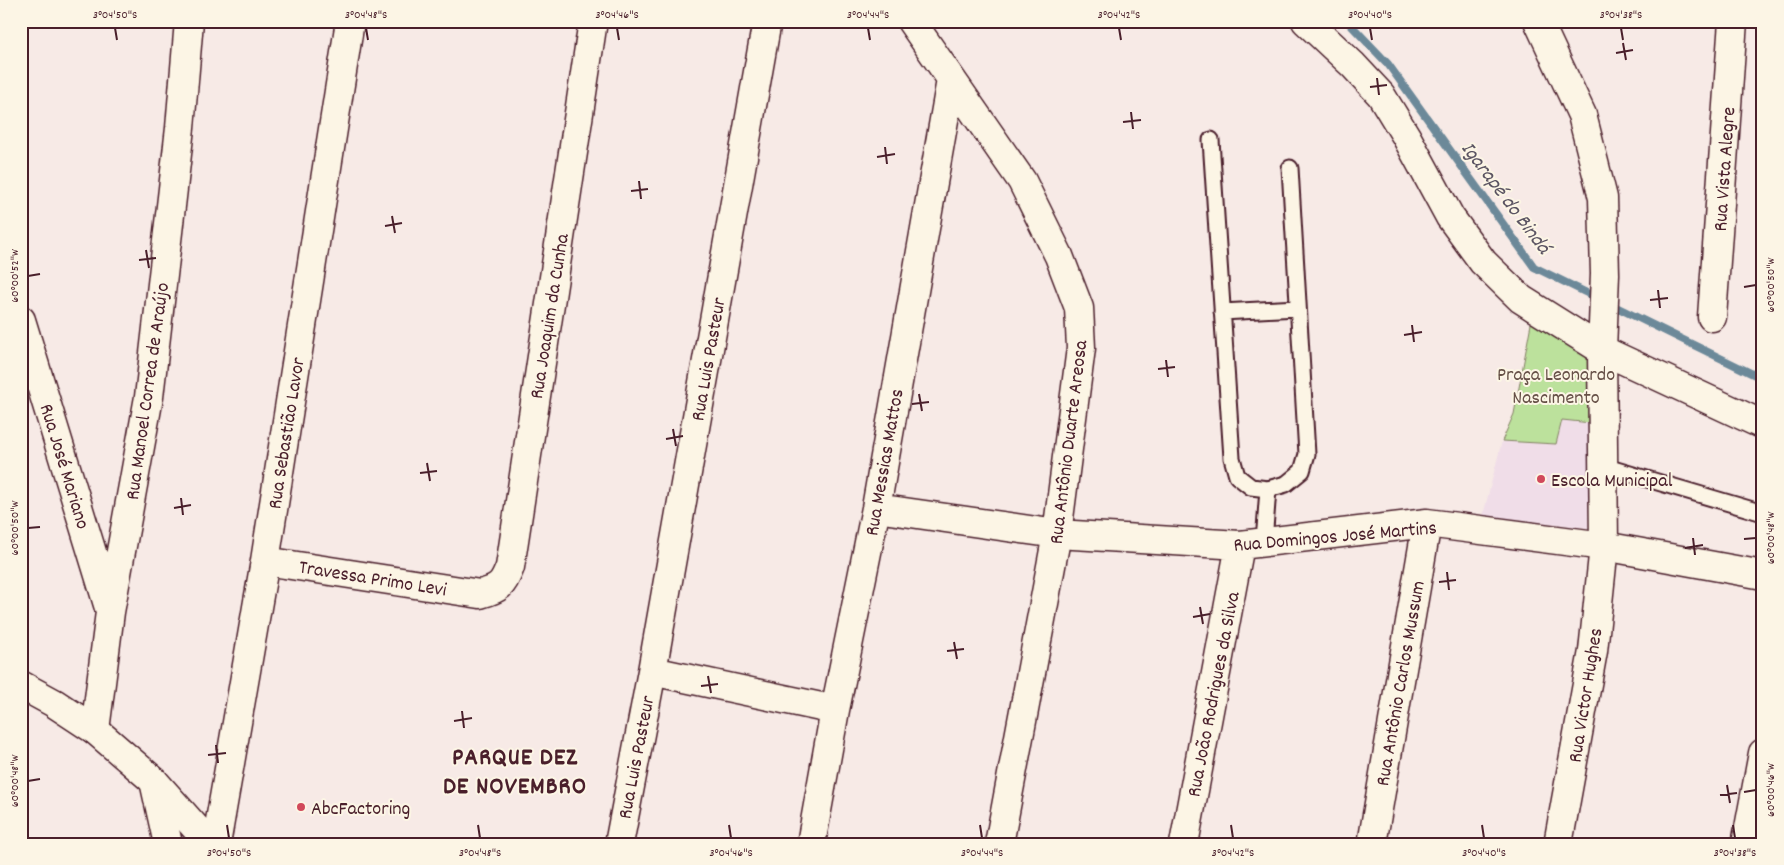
<svg xmlns="http://www.w3.org/2000/svg" width="1784" height="865" font-family="Dekko,sans-serif">
	<style>
		.built { fill: #f0dde8 }
		.green { fill: #bce19c; stroke: #838064 }
		.lines { fill: none; stroke-linecap: round; stroke-linejoin: round }
		.stream { stroke: #6c8999; stroke-width: 8 }
		.service-casing { stroke: #4a1f2b; stroke-width: 19 }
		.minor-casing { stroke: #4a1f2b; stroke-width: 31 }
		.tertiary-casing { stroke: #4a1f2b; stroke-width: 31 }
		.service { stroke: #fcf5e5; stroke-width: 15 }
		.minor { stroke: #fcf5e5; stroke-width: 28 }
		.tertiary { stroke: #fcf5e5; stroke-width: 28 }
		.ticks { fill: none; stroke: #4a1f2b; stroke-width: 2 }
		.poi-dot { fill: #d1495b; stroke: #fcf5e5; stroke-width: 2 }
		.labels { text-anchor: middle; stroke-width: 4; stroke-linejoin: round; paint-order: stroke }
		.street-label { font-size: 20px; fill: #4a1f2b; stroke: #fcf5e5 }
		.park-label { font-size: 20px; fill: #665047; stroke: #fcf5e5 }
		.poi-label { font-size: 20px; fill: #4a1f2b; stroke: #fcf5e5; text-anchor: start }
		.water-label { font-size: 21px; font-style: italic; fill: #5b5462; stroke: #fcf5e5 }
		.district-label { font-size: 25px; font-weight: bold; letter-spacing: 1px; fill: #4a1f2b; stroke: #fcf5e5 }
		.neatline { fill: none; stroke: #4a1f2b; stroke-width: 2 }
		.ticks-label { font-size: 12px; text-anchor: middle; fill: #4a1f2b }
	</style>
	<rect width="100%" height="100%" fill="#f7eae6"/>
	<filter id="ink" filterUnits="userSpaceOnUse"><feTurbulence type="fractalNoise" baseFrequency=".02" numOctaves="2"/><feDisplacementMap in="SourceGraphic" scale="10" xChannelSelector="R" yChannelSelector="G"/><feConvolveMatrix kernelMatrix="1 2 1 2 8 2 1 2 1" color-interpolation-filters="sRGB"/></filter>
	<g filter="url(#ink)">
		<!-- built -->
		<path class="built" d="M1561 420 1591 423 1588 528 1483 515 1502 441 1556 444Z"/>
		<!-- green -->
		<path class="green" d="M1533 313 1578 341 1594 372 1591 423 1562 420 1556 444 1502 441 1514 414Z"/>
		<g class="lines">
			<!-- stream -->
			<path class="stream" d="M1347 21 1388 64 1534 267 1599 299
				M1610 304 1763 379"/>
			<defs>
				<path id="service" d="M1211 140 1232 458 1237 476 1251 487 1268 489 1286 484 1302 471 1307 454 1290 168
					M1222 312 1298 308
					M1603 466 1763 513
					M1264 542 1268 489"/>
				<path id="minor" d="M911 21 1022 181 1059 256 1079 308 1081 348 1057 534 999 844
					M1306 21 1353 65 1381 95 1406 136 1450 217 1483 262 1521 299 1602 350 1763 425
					M1712 317 1733 21
					M21 320 109 608
					M876 508 1057 534 1240 545 1427 523 1604 546 1763 575
					M265 561 480 594C499 589 503 586 510 567L593 21
					M652 671 835 710
					M95 730 110 612 149 397 180 128 189 21
					M154 781 168 844
					M216 844 265 561 350 21
					M619 844 652 671 767 21
					M811 844 835 710 876 508 951 80
					M1184 844 1240 545
					M1372 844 1427 523
					M1746 844 1763 753"/>
				<path id="tertiary" d="M1538 21 1582 115 1603 198 1605 274 1602 350 1604 546 1593 651 1558 844
					M21 685 54 703 95 730 154 781 210 844"/>
			</defs>
			<!-- service casing -->
			<use href="#service" class="service-casing"/>
			<!-- minor casing -->
			<use href="#minor" class="minor-casing"/>
			<!-- tertiary casing -->
			<use href="#tertiary" class="tertiary-casing"/>
			<!-- service -->
			<use href="#service" class="service"/>
			<!-- minor -->
			<use href="#minor" class="minor"/>
			<!-- tertiary -->
			<use href="#tertiary" class="tertiary"/>
		</g>
	</g>
	<!-- ticks -->
	<path class="ticks" d="M115 28 117 40M366 28 368 40M617 28 619 40M868 28 870 40M1119 28 1121 40M1370 28 1372 40M1621 28 1623 40M1623 43 1626 60M1616 53 1633 50M1377 78 1379 95M1370 87 1387 85M1131 112 1133 129M1123 122 1141 120M885 147 887 164M877 157 895 154M639 181 641 199M631 191 648 189M392 216 395 233M385 226 402 223M146 250 149 268M139 260 156 258M28 276 40 274M1744 287 1756 285M1658 290 1660 308M1650 300 1668 298M1412 325 1414 342M1404 335 1422 332M1166 360 1168 377M1158 369 1175 367M919 394 922 411M912 404 929 402M673 429 676 446M666 439 683 436M427 463 430 481M420 473 437 471M181 498 183 515M174 508 191 505M28 528 40 527M1693 538 1695 555M1744 539 1756 538M1685 548 1703 545M1447 572 1449 590M1439 582 1456 580M1200 607 1203 624M1193 617 1210 614M954 642 957 659M947 651 964 649M708 676 711 693M701 686 718 684M462 711 464 728M454 721 472 718M216 745 218 763M208 755 226 753M28 781 40 779M1727 785 1730 803M1744 792 1756 790M1720 795 1737 793M227 825 229 838M478 825 480 838M729 825 731 838M980 825 982 838M1231 825 1233 838M1482 825 1484 838M1733 825 1735 838"/>
	<!-- markers -->
	<g class="poi-dot">
		<circle cx="1541" cy="479" r="5"/>
		<circle cx="301" cy="807" r="5"/>
	</g>
	<g class="labels">
		<!-- street labels -->
		<g class="street-label">
			<text transform="translate(1723 169) rotate(-86)" y="7">Rua Vista Alegre</text>
			<text transform="translate(548 316) rotate(-81)" y="7">Rua Joaquim da Cunha</text>
			<text transform="translate(707 359) rotate(-80)" y="7">Rua Luis Pasteur</text>
			<text transform="translate(146 391) rotate(-82)" y="7">Rua Manoel Correa de Araújo</text>
			<text transform="translate(285 433) rotate(-81)" y="7">Rua Sebastião Lavor</text>
			<text transform="translate(1067 442) rotate(-83)" y="7">Rua Antônio Duarte Areosa</text>
			<text transform="translate(883 462) rotate(-80)" y="7">Rua Messias Mattos</text>
			<text transform="translate(66 466) rotate(73)" y="7">Rua José Mariano</text>
			<text transform="translate(1335 535) rotate(-5)" y="7">Rua Domingos José Martins</text>
			<text transform="translate(373 577) rotate(9)" y="7">Travessa Primo Levi</text>
			<text transform="translate(1399 683) rotate(-80)" y="7">Rua Antônio Carlos Mussum</text>
			<text transform="translate(1212 694) rotate(-79)" y="7">Rua João Rodrigues da Silva</text>
			<text transform="translate(1584 695) rotate(-81)" y="7">Rua Victor Hughes</text>
			<text transform="translate(635 757) rotate(-79)" y="7">Rua Luis Pasteur</text>
		</g>
		<!-- park labels -->
		<g class="park-label">
			<text x="1556" y="380">Praça Leonardo<tspan x="1556" dy="23">Nascimento</tspan></text>
		</g>
		<!-- poi labels -->
		<g class="poi-label">
			<text x="1551" y="486">Escola Municipal</text>
			<text x="311" y="814">AbcFactoring</text>
		</g>
		<!-- water labels -->
		<g class="water-label">
			<text transform="translate(1507 197) rotate(53)" y="7">Igarapé do Bindá</text>
		</g>
		<!-- district labels -->
		<g class="district-label">
			<text x="515" y="764">PARQUE DEZ<tspan x="515" dy="29">DE NOVEMBRO</tspan></text>
		</g>
	</g>
	<!-- margin -->
	<rect width="1784" height="865" fill="none" stroke="#fcf5e5" stroke-width="55"/>
	<rect x="28" y="28" width="1728" height="810" class="neatline"/>
	<g class="ticks-label">
		<text x="115" y="18">3°04'50"S</text>
		<text x="366" y="18">3°04'48"S</text>
		<text x="617" y="18">3°04'46"S</text>
		<text x="868" y="18">3°04'44"S</text>
		<text x="1119" y="18">3°04'42"S</text>
		<text x="1370" y="18">3°04'40"S</text>
		<text x="1621" y="18">3°04'38"S</text>
		<text transform="translate(14 276) rotate(-90)" y="4">60°00'52"W</text>
		<text transform="translate(1770 285) rotate(-90)" y="4">60°00'50"W</text>
		<text transform="translate(14 528) rotate(-90)" y="4">60°00'50"W</text>
		<text transform="translate(1770 538) rotate(-90)" y="4">60°00'48"W</text>
		<text transform="translate(14 781) rotate(-90)" y="4">60°00'48"W</text>
		<text transform="translate(1770 790) rotate(-90)" y="4">60°00'46"W</text>
		<text x="229" y="856">3°04'50"S</text>
		<text x="480" y="856">3°04'48"S</text>
		<text x="731" y="856">3°04'46"S</text>
		<text x="982" y="856">3°04'44"S</text>
		<text x="1233" y="856">3°04'42"S</text>
		<text x="1484" y="856">3°04'40"S</text>
		<text x="1735" y="856">3°04'38"S</text>
	</g>
</svg>
